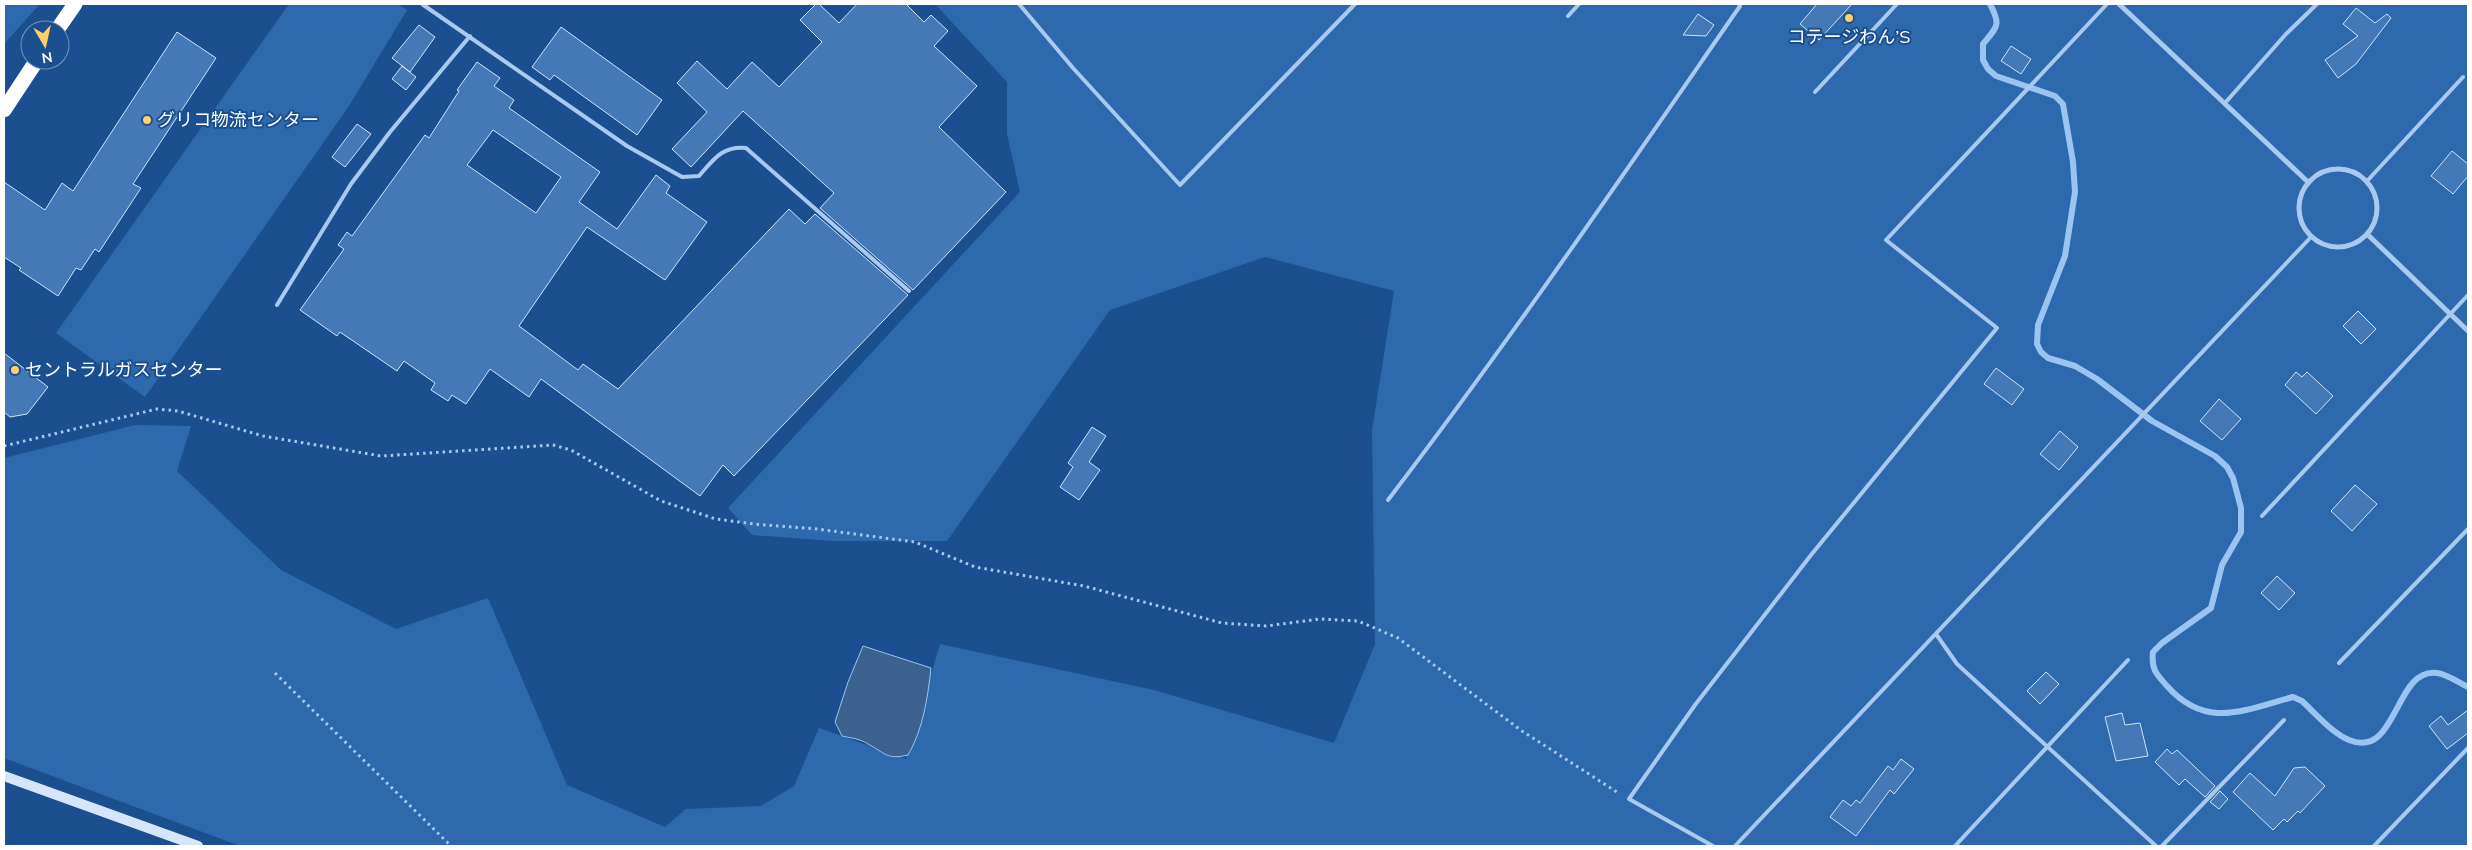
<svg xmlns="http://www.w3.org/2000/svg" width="2472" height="850" font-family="Mulish,'Noto Sans JP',sans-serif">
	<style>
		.green { fill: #2e69ad }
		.water { fill: #3c6290; stroke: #9cc4f0 }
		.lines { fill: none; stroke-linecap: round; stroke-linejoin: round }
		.stream { stroke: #9cc4f0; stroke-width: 6 }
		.building { fill: #4478b7; stroke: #cfe3fa; fill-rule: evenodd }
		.path { stroke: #a9c9ee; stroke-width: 3; stroke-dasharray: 2.5 4; stroke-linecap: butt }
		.lane { stroke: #a9c9ee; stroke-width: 4 }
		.street { stroke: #a9c9ee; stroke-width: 5 }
		.secondary { stroke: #d6e6fa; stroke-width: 10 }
		.highway { stroke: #fff; stroke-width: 15 }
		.poi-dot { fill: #ffd166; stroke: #1b4f8f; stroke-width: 2 }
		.labels { text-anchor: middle; stroke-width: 4; stroke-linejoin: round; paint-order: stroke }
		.poi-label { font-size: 18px; fill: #fff; stroke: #1b4f8f; text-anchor: start }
	</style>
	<rect width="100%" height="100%" fill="#1b4f8f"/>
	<!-- green -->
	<path class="green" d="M4 4H40L4 44Z
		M289 4H398L407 10 349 106 145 397 56 333Z
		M935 4H2468V846H240L4 758V458L135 425 191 426 177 471 281 570 396 629 488 598 567 785 665 827 686 809 761 806 794 786 819 728 906 759 940 644 1154 690 1334 743 1375 644 1372 430 1394 291 1265 257 1110 310 947 541H833L752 535 728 508 1020 192 1007 134V82Z"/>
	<!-- water -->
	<path class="water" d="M863 646 931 668C928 696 923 730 908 755 887 760 885 753 868 744 861 739 851 738 842 736L835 722 848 682Z"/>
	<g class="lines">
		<!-- stream -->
		<path class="stream" d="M1990 4C2001 25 1998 26 1983 44V60L1988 69 1996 76 2055 96 2063 104 2073 162 2075 192 2065 256 2038 325 2037 344 2041 352 2048 358 2075 366 2097 379 2152 421 2215 456 2227 467 2233 478 2241 508V532L2222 565 2211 608 2162 643 2153 652C2151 669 2156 674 2167 686 2206 730 2244 710 2293 697L2302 701C2315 713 2332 733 2349 740 2398 760 2394 667 2437 673 2447 674 2459 683 2468 687"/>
	</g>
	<!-- building -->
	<path class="building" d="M816 4H819L839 23 857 4H906L924 22 931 15 948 31 934 46 977 86 939 127 1006 192 913 290 820 208 834 193 743 111 691 167 672 149 707 112 677 83 697 61 727 89 752 62 779 87 822 42 800 20Z
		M1817 4H1852L1819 40 1800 24Z
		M2356 8 2375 23 2387 14 2391 18 2356 64 2338 78 2325 60 2358 36 2343 24Z
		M1698 14 1714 25 1706 36 1683 35Z
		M419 25 435 37 410 72 392 58Z
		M561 27 662 100 637 135 554 75 550 80 532 67Z
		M177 32 216 58 133 184 141 188 99 252 95 249 81 270 76 268 58 296 19 270 21 268 4 257V182L45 210 62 183 73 191Z
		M2011 46 2031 59 2021 74 2001 61Z
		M477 62 500 78 494 86 514 100 509 108 600 172 579 202 617 229 656 175 670 186 666 193 707 222 665 280 587 227 519 326 578 370 583 364 618 389 789 209 805 224 815 214 908 295 734 476 723 465 700 496 541 379 529 397 490 369 466 404 452 395 448 401 431 390 435 383 404 361 397 371 340 332 337 336 300 310 344 249 338 245 347 232 352 236 425 135 429 138 459 91 457 90ZM493 130 561 177 536 213 467 165Z
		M402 66 416 77 406 90 392 79Z
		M357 124 371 134 345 167 332 157Z
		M2452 151 2468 164V176L2453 194 2431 176Z
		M2358 311 2376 329 2361 344 2343 326Z
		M4 353 48 387 27 414 10 417 4 412Z
		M1996 368 2024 389 2012 405 1984 384Z
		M2296 372 2302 377 2307 372 2333 396 2316 414 2285 385Z
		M2219 399 2241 419 2222 440 2200 421Z
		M1092 427 1106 436 1089 462 1100 470 1079 500 1060 487 1073 467 1068 463Z
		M2060 431 2078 447 2059 470 2040 454Z
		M2355 485 2377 504 2352 531 2331 511Z
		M2277 576 2295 593 2279 610 2261 593Z
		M2046 672 2059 684 2040 704 2027 691Z
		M2468 710V733L2447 749 2429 726 2441 716 2448 725Z
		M2122 713 2125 725 2140 723 2148 756 2116 761 2105 717Z
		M2167 749 2172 754 2177 750 2215 786 2205 797 2185 779 2179 785 2155 762Z
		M1901 759 1914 769 1894 794 1890 790 1856 836 1830 817 1843 800 1851 806 1856 800 1860 803 1888 766 1893 770Z
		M2305 767 2325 786 2300 813 2298 811 2287 822 2284 819 2273 830 2233 792 2250 773 2275 796 2294 768Z
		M2220 791 2228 799 2219 809 2210 802Z"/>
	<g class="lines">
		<!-- path -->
		<path class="path" d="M4 446 157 409 178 411 263 436 381 456 553 445 571 450 661 501 716 519 754 524 817 529 915 542 975 567 1084 586 1222 623 1266 626 1320 619 1358 621 1398 638 1522 731 1620 794
			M275 673 451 846"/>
		<!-- lane -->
		<path class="lane" d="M422 4 627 146 682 177 699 176C714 159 722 146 746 148L909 291
			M1019 4 1073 68 1180 185 1355 4
			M1568 16 1579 4
			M1815 92 1897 4
			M2225 103 2286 34 2317 4
			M2368 180 2463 77
			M277 305 351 184 390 132 470 36
			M1388 500C1511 339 1625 172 1740 6L1739 4
			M2262 516 2468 295
			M1936 634 1957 664 2156 846
			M2339 663 2468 529
			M1713 846 1629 799 1695 705 1811 555 1997 328 1886 240 2107 4
			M1735 846 2311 237
			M1955 846 2128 660
			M2162 846 2284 720
			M2374 846 2468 748"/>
		<!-- street -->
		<path class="street" d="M2119 4 2308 182
			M2299 208a39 39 0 1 1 78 0a39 39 0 1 1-78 0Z
			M2367 234 2468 331"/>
		<!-- secondary -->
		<path class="secondary" d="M4 776 198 846"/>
		<!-- highway -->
		<path class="highway" d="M57 30 75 4
			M4 110 37 60"/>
	</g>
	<!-- markers -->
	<g class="poi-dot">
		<circle cx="1849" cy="18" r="5"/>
		<circle cx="147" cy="120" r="5"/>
		<circle cx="15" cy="370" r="5"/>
	</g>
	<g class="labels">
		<!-- poi labels -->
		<g class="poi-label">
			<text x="1849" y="43" text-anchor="middle">コテージわん’S</text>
			<text x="157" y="126">グリコ物流センター</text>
			<text x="25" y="376">セントラルガスセンター</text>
		</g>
	</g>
	<!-- border -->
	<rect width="2472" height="850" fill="none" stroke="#ffffff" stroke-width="10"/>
	<!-- north arrow -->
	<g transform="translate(45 45) rotate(171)"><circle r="24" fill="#1b4f8f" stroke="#7695bc"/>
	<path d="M0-4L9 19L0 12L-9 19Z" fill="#ffd166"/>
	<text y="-8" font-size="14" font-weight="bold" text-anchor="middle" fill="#ffffff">N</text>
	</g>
</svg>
